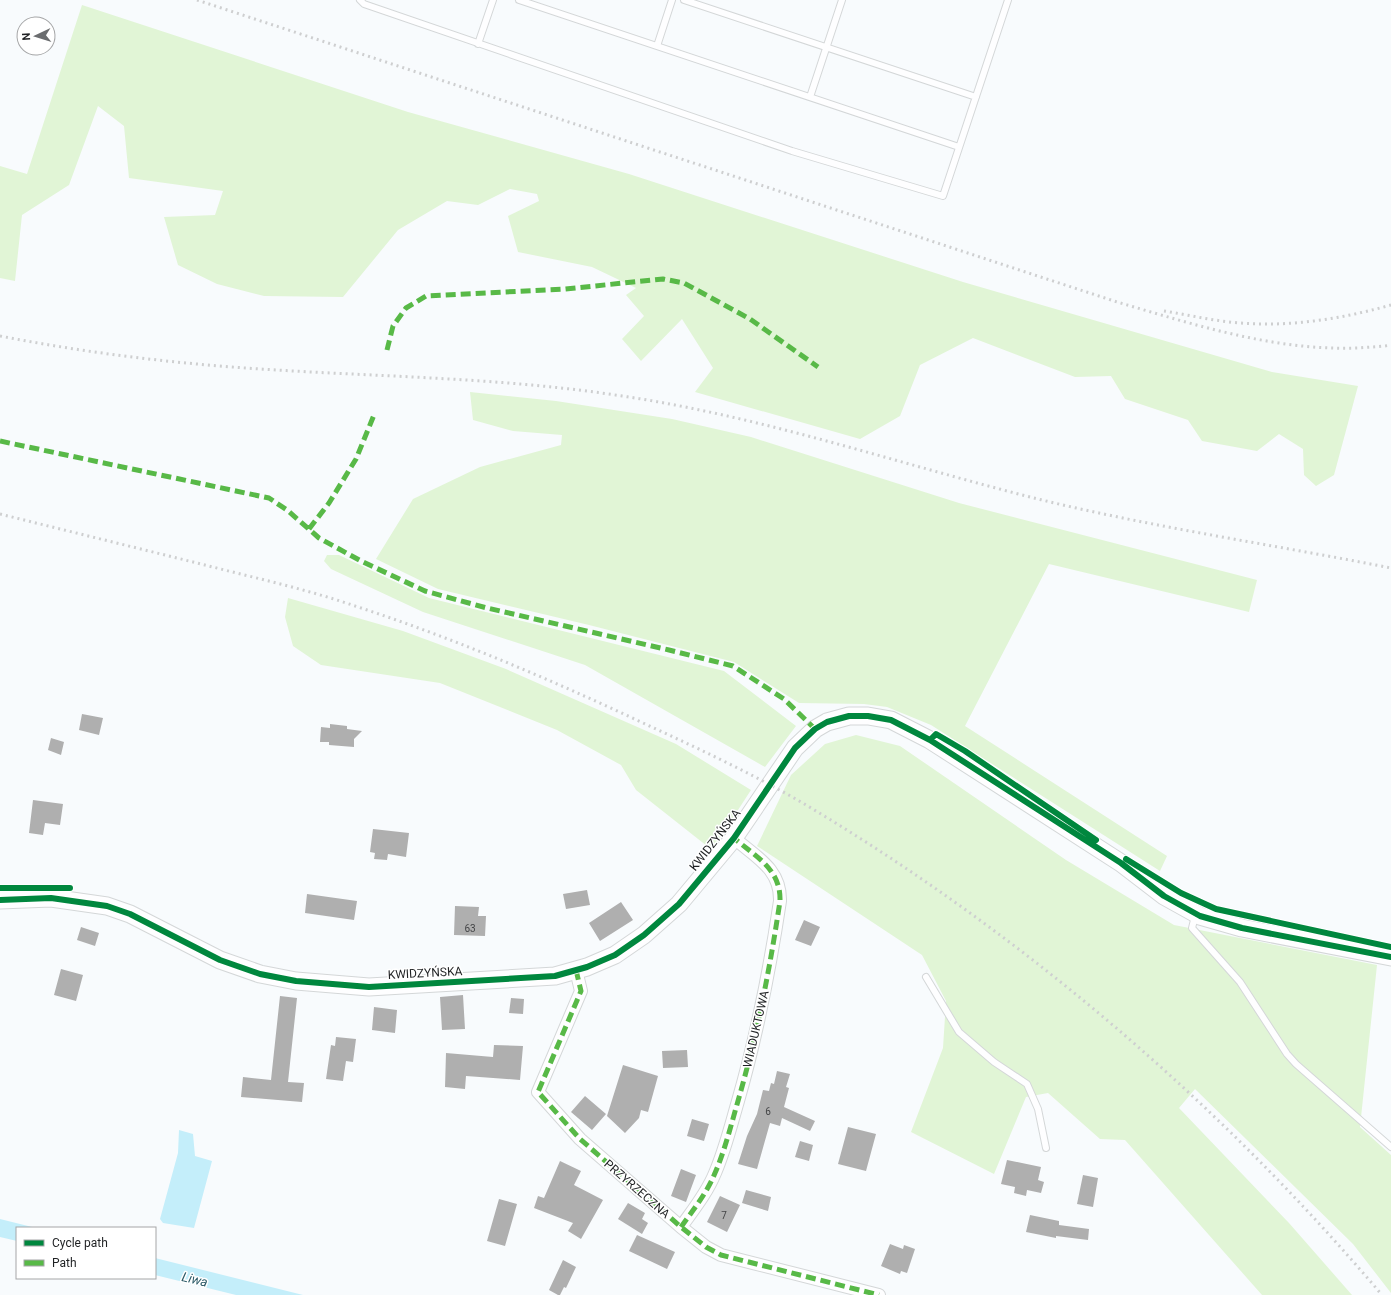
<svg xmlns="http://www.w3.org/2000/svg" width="1391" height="1295" font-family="Roboto,sans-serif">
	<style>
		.green { fill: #e1f5d6 }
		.water { fill: #c4eefa }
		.building { fill: #afafaf }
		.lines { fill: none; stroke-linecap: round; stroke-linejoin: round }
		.lane-casing { stroke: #d4d7d8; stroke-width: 8 }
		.street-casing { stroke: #d4d7d8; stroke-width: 14 }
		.secondary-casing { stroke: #d4d7d8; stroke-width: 19 }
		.lane { stroke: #fefeff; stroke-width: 6 }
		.street { stroke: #fefeff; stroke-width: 12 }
		.secondary { stroke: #fefeff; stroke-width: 17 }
		.rail { stroke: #cecfd0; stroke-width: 3; stroke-dasharray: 2 4; stroke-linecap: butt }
		.quiet { stroke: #58b947; stroke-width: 5; stroke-dasharray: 10 5; stroke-linecap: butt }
		.cycleway-casing { stroke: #fff; stroke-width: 8 }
		.cycleway { stroke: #00873e; stroke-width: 6 }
		.labels { text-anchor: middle; stroke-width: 3; stroke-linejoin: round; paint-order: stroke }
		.number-label { font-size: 10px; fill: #434446 }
		.street-label { font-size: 12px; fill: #1f2123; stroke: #fff }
		.water-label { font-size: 13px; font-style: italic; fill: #2c5a67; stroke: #fff }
	</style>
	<rect width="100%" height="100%" fill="#f8fbfd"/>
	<!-- green -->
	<path class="green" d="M82 5 408 112 629 174 963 282 1272 372 1358 386 1334 475 1316 486 1304 475 1303 449 1279 434 1257 451 1202 441 1188 420 1125 399 1111 376 1075 377 973 338 920 365 900 416 860 439 695 392 713 368 682 319 641 361 622 339 644 316 626 295 636 288 592 267 518 252 508 216 539 201 537 194 510 189 478 205 447 201 398 230 343 297 264 296 217 284 178 265 164 217 215 215 223 191 129 178 124 126 98 106 69 185 22 215 15 281 0 278V166L27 174Z
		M470 392 556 401 672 419 751 437 959 503 1257 580 1249 612 1049 564 965 726 1167 856 1160 871 931 725 887 707 864 704 799 703 734 662 589 625 438 589 376 559 413 499 480 467 561 445 562 435 513 431 473 420Z
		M327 555H339L429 598 724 671 796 726 765 767 585 665 423 612 331 569 324 561Z
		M288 598 403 631 506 669 676 744 751 790 712 850 636 790 621 765 557 730 440 683 321 665 293 646 285 617Z
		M856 735 900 746 1066 860 1174 925 1377 965 1360 1127 1391 1155V1293L1353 1244 1195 1089 1179 1108 1289 1223 1352 1295H1262L1125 1140 1100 1139 1048 1093 1026 1097 994 1174 911 1132 943 1048 946 1001 922 955 757 846 791 775 825 744Z"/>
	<!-- water -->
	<path class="water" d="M179 1130 193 1134 195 1156 212 1161 194 1228 163 1223 160 1219 178 1153Z
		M0 1219 36 1228H17V1241L0 1237Z
		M155 1258 303 1295H236L155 1275Z"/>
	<!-- building -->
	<path class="building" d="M82 714 103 718 99 735 79 730Z
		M330 724 347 726V729L362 731 354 739V747L329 745V742H320L321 727 330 728Z
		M51 738 64 742 61 755 48 750Z
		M33 800 63 804 60 825 45 823 43 835 29 833Z
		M373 829 409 833 406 857 388 854 387 860 374 859 375 853 370 852Z
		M587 890 590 905 566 909 563 894Z
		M307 894 357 901 354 920 305 913Z
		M621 902 633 920 600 941 589 923Z
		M455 906 479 907 478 916H486L485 936 454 935Z
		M804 920 820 927 811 946 795 940Z
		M81 927 99 933 95 946 77 940Z
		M61 969 83 975 76 1001 54 995Z
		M463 995 465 1029 442 1030 440 997Z
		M280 996 297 998 288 1082 304 1083 302 1102 241 1097 243 1077 271 1080Z
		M511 998 524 999 523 1014 509 1013Z
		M374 1007 397 1010 395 1033 372 1030Z
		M336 1037 356 1039 353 1062 346 1061 343 1081 326 1079 331 1045 335 1046Z
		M494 1045 523 1046 520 1080 466 1076 465 1089 445 1087 446 1053 493 1057Z
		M687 1050 688 1067 663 1068 662 1051Z
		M623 1065 658 1076 648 1112 641 1110 639 1118 625 1133 607 1116Z
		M777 1071 790 1074 786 1087 789 1088 784 1107 815 1121 810 1131 782 1118 780 1126 770 1123 757 1169 738 1164 747 1136 757 1114 763 1090 769 1091 771 1083 774 1084Z
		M585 1096 606 1114 592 1130 571 1112Z
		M692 1119 709 1124 704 1141 687 1136Z
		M848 1127 876 1134 866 1171 838 1164Z
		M800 1141 813 1145 809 1161 795 1157Z
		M1007 1160 1041 1167 1038 1180 1044 1182 1041 1193 1027 1190 1026 1196 1014 1193 1015 1187 1001 1184Z
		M560 1161 581 1171 574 1185 603 1200 581 1239 568 1231 573 1223 534 1208 538 1196 544 1198Z
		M681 1169 696 1175 686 1202 671 1196Z
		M1083 1175 1098 1178 1093 1207 1077 1204Z
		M746 1190 771 1197 768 1211 742 1203Z
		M720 1196 740 1205 727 1232 707 1222Z
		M499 1199 517 1204 505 1246 487 1241Z
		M628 1203 645 1213 642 1219 648 1223 642 1234 618 1219Z
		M1030 1215 1059 1221V1225L1089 1229 1088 1240 1056 1236V1238L1026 1232Z
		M637 1235 675 1252 667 1269 629 1251Z
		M890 1244 903 1249 904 1245 915 1249 907 1273 901 1271 900 1274 881 1266Z
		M563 1260 576 1267 566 1288 564 1287 560 1295H558L549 1290Z"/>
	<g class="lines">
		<defs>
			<path id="lane" d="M360 0 364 4 792 151 943 196 1008 0
				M519 0 959 147
				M684 0 976 97
				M478 44 493 0
				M657 46 672 0
				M810 97 842 0
				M1195 916 1192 928 1240 982 1287 1054 1296 1064 1391 1147
				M926 977 959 1032 994 1062 1027 1084 1038 1109 1046 1148"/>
			<path id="street" d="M576 970 581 991 538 1092 580 1139 681 1227 706 1247 721 1255 879 1295
				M681 1227C693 1210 707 1193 715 1173 725 1150 731 1125 738 1101 757 1035 770 968 780 901 781 869 756 857 734 838"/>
			<path id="secondary" d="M0 900 51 898 107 906 130 914 220 960 260 974 296 981 369 987 555 976 587 967 615 955 644 935 679 904 734 838 795 748 815 729 827 722 849 716H868L891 720 930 740 1121 863 1164 896 1200 916 1242 928 1391 957"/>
		</defs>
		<!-- lane casing -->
		<use href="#lane" class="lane-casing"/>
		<!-- street casing -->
		<use href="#street" class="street-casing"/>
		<!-- secondary casing -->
		<use href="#secondary" class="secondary-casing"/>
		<!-- lane -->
		<use href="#lane" class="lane"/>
		<!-- street -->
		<use href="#street" class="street"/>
		<!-- secondary -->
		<use href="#secondary" class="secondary"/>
		<!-- rail -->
		<path class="rail" d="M197 0 1117 302C1196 325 1274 351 1358 348 1369 347 1380 347 1391 345
			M1164 311C1189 315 1214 321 1240 323 1291 327 1341 319 1391 305
			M0 336C77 351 154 361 232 367 362 377 493 376 622 396 765 417 902 465 1042 500 1157 528 1275 545 1391 568
			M0 514C68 531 137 548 205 565 255 578 306 589 355 606 453 638 547 678 641 722 695 747 749 772 801 802 1020 932 1218 1101 1382 1295"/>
		<!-- quiet -->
		<path class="quiet" d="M387 350 393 326 406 308 426 296 565 289 663 279 684 283 750 319 818 367
			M0 441 269 498 287 510 319 538 361 561 425 591 487 608 669 650 733 666 784 699 815 729
			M309 529 329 503 356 459 374 415
			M576 970 581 991 538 1092 580 1139 681 1227 706 1247 721 1255 879 1295
			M681 1227C693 1210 707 1193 715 1173 725 1150 731 1125 738 1101 757 1035 770 968 780 901 781 869 756 857 734 838"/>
		<defs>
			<path id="cycleway" d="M930 740 936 734 965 751 1096 840
				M1126 859 1181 893 1216 909 1391 947
				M0 888H70
				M0 900 51 898 107 906 130 914 220 960 260 974 296 981 369 987 555 976 587 967 615 955 644 935 679 904 734 838 795 748 815 729 827 722 849 716H868L891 720 930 740 1121 863 1164 896 1200 916 1242 928 1391 957"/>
		</defs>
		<!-- cycleway casing -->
		<use href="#cycleway" class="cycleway-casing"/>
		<!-- cycleway -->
		<use href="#cycleway" class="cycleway"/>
	</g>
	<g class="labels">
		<!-- number labels -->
		<g class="number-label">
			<text x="470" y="932">63</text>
			<text x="768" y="1115">6</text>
			<text x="724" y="1219">7</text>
		</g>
		<!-- street labels -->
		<g class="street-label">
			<text transform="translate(715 840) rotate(-52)" y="4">KWIDZYŃSKA</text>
			<text transform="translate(425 973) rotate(-3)" y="4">KWIDZYŃSKA</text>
			<text transform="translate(756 1029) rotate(-77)" y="4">WIADUKTOWA</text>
			<text transform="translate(637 1189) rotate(41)" y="4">PRZYRZECZNA</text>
		</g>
		<!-- water labels -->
		<g class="water-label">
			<text transform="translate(195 1279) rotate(14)" y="5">Liwa</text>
		</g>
	</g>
	<!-- legend -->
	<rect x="16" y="1227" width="140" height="52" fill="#ffffff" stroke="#a5a6a7"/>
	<rect x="24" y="1240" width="20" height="6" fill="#00873e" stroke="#a5a6a7"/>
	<text x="52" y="1247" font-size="12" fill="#1f2123">Cycle path</text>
	<rect x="24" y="1260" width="20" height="6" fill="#58b947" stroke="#a5a6a7"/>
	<text x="52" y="1267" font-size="12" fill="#1f2123">Path</text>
	<!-- north arrow -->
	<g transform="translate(36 36) rotate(266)"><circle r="19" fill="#ffffff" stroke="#a5a6a7"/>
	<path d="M0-3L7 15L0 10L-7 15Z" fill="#6b6d6f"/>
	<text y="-6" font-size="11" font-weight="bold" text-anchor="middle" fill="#1f2123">N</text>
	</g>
</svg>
